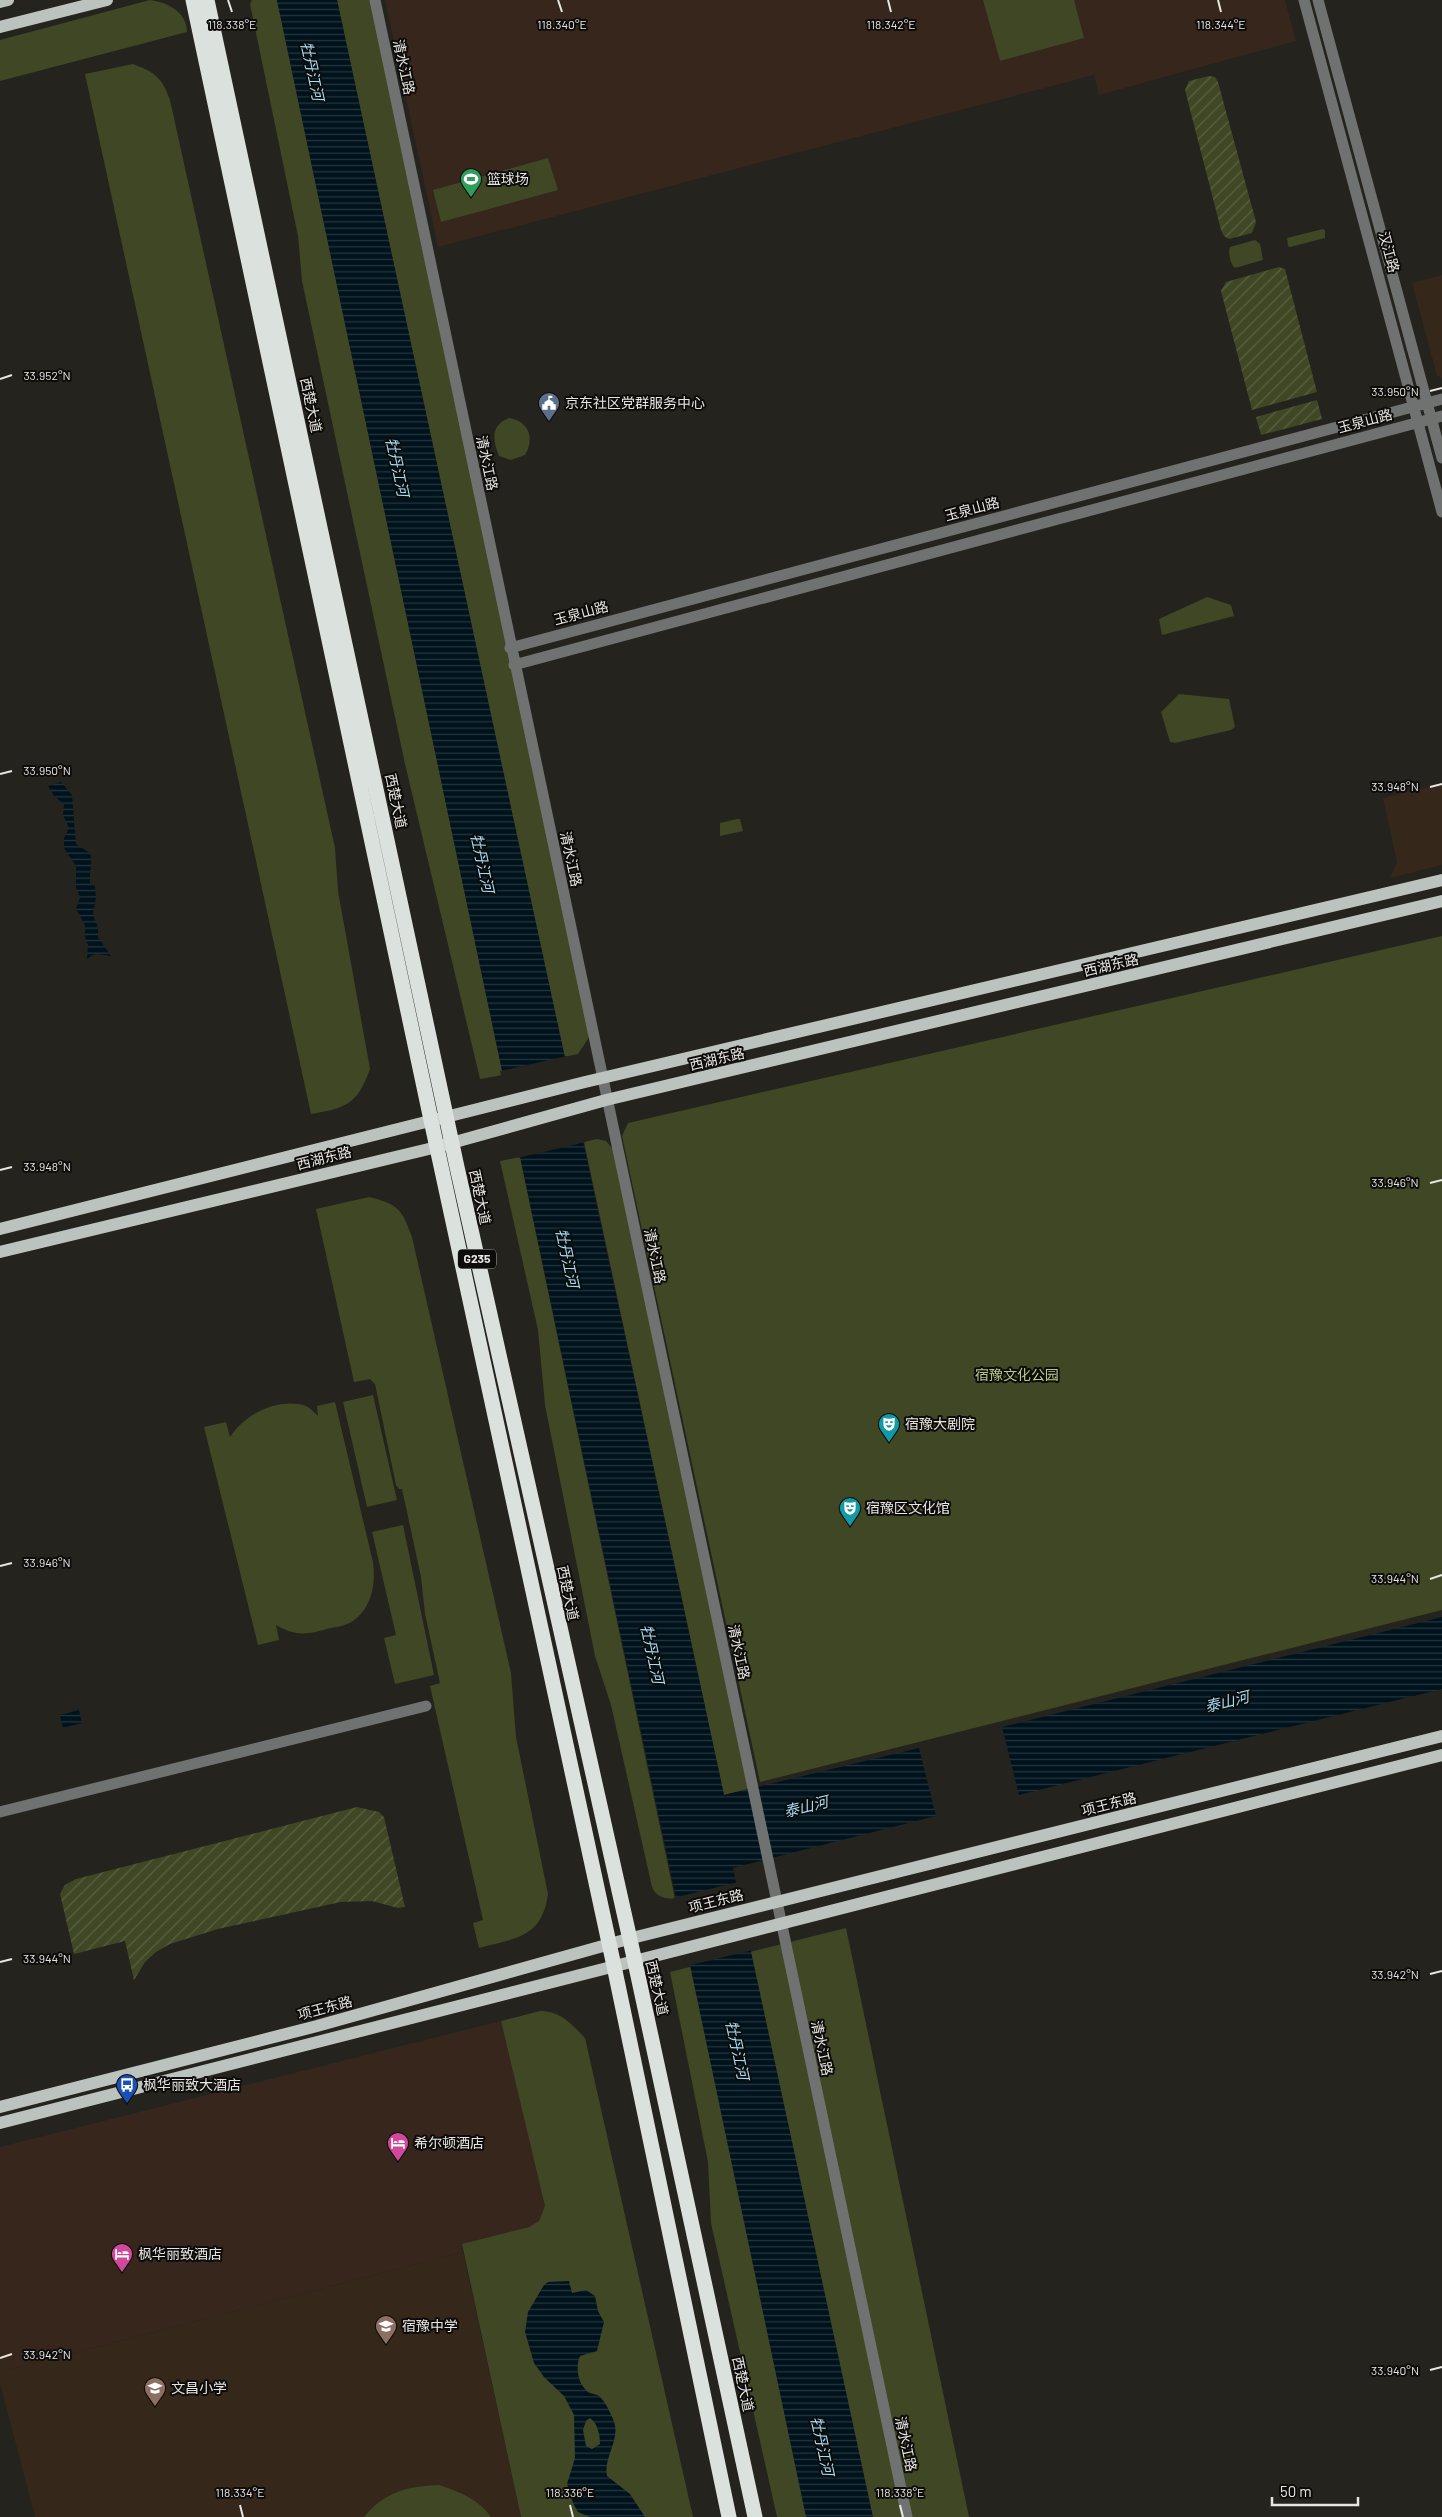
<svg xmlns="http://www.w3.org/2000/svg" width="1442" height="2517" font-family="Barlow,'Noto Sans SC',sans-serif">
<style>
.commercial{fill:#36261c}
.education{fill:#35271a}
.green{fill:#3f4724}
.garden{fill:url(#garden-furrows)}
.water{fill:url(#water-rules);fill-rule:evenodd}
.pier{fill:#25231e}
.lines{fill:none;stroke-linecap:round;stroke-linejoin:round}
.minor{stroke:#6f7270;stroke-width:11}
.major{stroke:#bcc2bd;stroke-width:12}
.highway{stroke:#dbe1dc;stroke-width:15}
.ticks{fill:none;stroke:#e6e5e1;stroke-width:2}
.labels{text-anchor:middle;stroke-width:4;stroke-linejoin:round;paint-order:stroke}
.shield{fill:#0d0c0a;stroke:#a5a4a0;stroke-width:1}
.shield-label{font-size:12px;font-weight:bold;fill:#e6e5e1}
.street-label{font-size:14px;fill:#e6e5e1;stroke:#0d0c0a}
.poi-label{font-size:14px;fill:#e6e5e1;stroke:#0d0c0a;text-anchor:start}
.park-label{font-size:14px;fill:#baca88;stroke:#0d0c0a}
.water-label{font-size:15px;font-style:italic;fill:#a1ddf7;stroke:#0d0c0a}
.ticks-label{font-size:12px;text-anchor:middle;fill:#e6e5e1;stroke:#0d0c0a;stroke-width:4;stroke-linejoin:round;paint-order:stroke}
</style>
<defs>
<pattern id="garden-furrows" width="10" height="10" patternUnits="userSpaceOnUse" patternTransform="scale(1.25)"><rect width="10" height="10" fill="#3f4724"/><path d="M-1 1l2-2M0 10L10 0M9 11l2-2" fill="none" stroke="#5b6144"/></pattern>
<pattern id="water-rules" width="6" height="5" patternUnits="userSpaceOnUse" patternTransform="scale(1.25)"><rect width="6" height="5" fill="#00131c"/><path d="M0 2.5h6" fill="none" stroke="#25353d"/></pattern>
</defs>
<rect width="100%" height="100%" fill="#25231e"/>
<!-- commercial -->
<path class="commercial" d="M 385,0 L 1285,0 L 1296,41 L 1099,95 L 1094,75 L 438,247 Z
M 501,2021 L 546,2206 L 539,2221 L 529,2227 L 462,2244 L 463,2252 L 0,2372 L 0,2147 Z"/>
<!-- education -->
<path class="education" d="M 1442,275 L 1442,378 L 1437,376 L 1412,283 Z
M 1442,784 L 1442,865 L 1390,878 L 1397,862 L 1383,798 Z
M 463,2252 L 521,2517 L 35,2517 L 0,2383 L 0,2372 Z"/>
<!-- green -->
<path class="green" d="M 150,0 C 167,2 187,12 187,32 L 0,81 L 0,40 Z
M 252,0 L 277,0 L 503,1075 L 480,1079 L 405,764 L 302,281 L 298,236 L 250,4 Z
M 337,0 L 371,0 L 589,1031 L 588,1039 L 578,1054 L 564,1057 Z
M 983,0 L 1074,0 L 1084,38 L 1000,61 Z
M 133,64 C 154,72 162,77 170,100 L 335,848 L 338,891 L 370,1069 C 357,1105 346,1108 311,1114 L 85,74 Z
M 548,158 L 558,190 L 441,222 L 433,190 Z
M 1323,229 L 1325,230 L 1325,238 L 1290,247 L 1288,246 L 1287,238 Z
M 1255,240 L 1260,244 L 1263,260 L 1235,268 C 1230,264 1228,252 1230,247 Z
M 509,418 C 529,421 535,438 525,455 L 511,460 L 499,456 C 492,439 491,425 509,418 Z
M 1207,597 L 1231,605 L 1234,616 L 1162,635 L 1159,619 Z
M 1179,694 L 1229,699 L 1235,727 L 1231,730 L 1175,743 L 1170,742 L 1161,712 Z
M 737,819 L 740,819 L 743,831 L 720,836 L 720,823 Z
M 1442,936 L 1442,1610 L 760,1782 L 622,1136 L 628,1123 Z
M 597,1139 L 606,1141 L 613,1149 L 748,1789 L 724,1795 L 584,1142 Z
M 520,1157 L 675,1899 C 664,1898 657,1898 652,1887 L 611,1705 L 595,1656 L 545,1405 L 538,1330 L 500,1161 Z
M 369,1197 C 398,1204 402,1209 412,1237 L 511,1673 L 516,1737 L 548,1894 C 542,1938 516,1938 479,1948 L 473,1923 L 483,1920 L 430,1686 L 440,1683 L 425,1614 L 421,1577 L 402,1489 L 399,1489 L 396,1485 L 375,1384 L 370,1379 L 354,1382 L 316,1209 Z
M 373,1395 L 397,1500 L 367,1507 L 343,1402 Z
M 335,1402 L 373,1562 C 376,1583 372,1608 353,1621 C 346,1626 335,1627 327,1629 C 307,1635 294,1636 276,1625 L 279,1640 L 258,1645 L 204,1427 L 226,1422 L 230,1437 C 245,1414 278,1397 306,1406 C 310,1408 314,1412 318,1416 L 317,1406 Z
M 403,1525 L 434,1675 L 395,1684 L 384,1638 L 396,1635 L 372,1532 Z
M 846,1928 L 969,2517 L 777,2517 L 711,2223 L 708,2162 L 670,1972 Z
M 540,2011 C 560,2011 572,2024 585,2038 L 693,2517 L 521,2517 L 462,2244 L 529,2227 L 539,2221 L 545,2206 L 501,2021 Z
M 439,2485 C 458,2491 480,2500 491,2517 L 364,2517 C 384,2492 408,2486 439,2485 Z"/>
<!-- garden -->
<path class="garden" d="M 1209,76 L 1215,77 L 1218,82 L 1256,222 L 1252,233 L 1229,239 L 1224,236 L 1221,230 L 1185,90 L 1189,81 Z
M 1279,267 L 1285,269 L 1317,392 L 1252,410 L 1221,291 L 1226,282 Z
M 1317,400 L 1322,419 L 1261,435 L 1256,417 Z
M 357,1807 L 379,1812 L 384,1817 L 405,1907 L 398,1908 L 372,1901 L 341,1902 L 218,1929 L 170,1944 L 156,1952 L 145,1962 L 134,1980 L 125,1941 L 74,1954 L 60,1894 L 65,1885 L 76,1879 Z"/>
<!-- water -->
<path class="water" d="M 277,0 L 337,0 L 724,1795 L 919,1748 L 936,1816 L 733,1868 L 873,2517 L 806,2517 Z
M 61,782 L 72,795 L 76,844 L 90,853 C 93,865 89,872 90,884 L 95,886 L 96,898 L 93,914 L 98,928 L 98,937 L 111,956 C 102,955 93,951 87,960 L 88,945 L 85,937 L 85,925 L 76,909 L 80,897 L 76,888 L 76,866 L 64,848 L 64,838 L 69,828 L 63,815 L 64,804 L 54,796 L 48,786 Z
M 1442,1617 L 1442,1689 L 1019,1795 L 1002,1727 Z
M 79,1710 L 82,1723 L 63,1728 L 60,1715 Z
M 569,2281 L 572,2293 L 586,2290 L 595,2296 L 598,2311 L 604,2322 L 597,2351 L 580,2356 C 575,2368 578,2384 588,2392 C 591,2394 596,2394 599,2396 C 605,2401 610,2412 613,2419 C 622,2439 603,2456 607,2476 L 630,2494 L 645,2517 L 590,2517 L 578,2512 L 573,2503 L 567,2484 L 575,2458 L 574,2415 L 564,2396 L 544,2377 L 534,2363 L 525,2332 L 528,2312 L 544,2285 L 548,2282 ZM 590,2418 C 598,2424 600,2435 600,2444 L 592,2449 L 586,2446 L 583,2430 L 586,2421 Z"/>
<!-- pier -->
<path class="pier" d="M 567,1056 L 586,1142 L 518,1158 L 500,1071 Z
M 738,1882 L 753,1950 L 687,1966 L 673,1898 Z"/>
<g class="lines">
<!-- minor -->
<path class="minor" d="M 375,0 L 907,2517
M 1304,0 L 1442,512
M 1318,0 L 1442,458
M 510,648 L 1442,399
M 514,665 L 1442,416
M 0,1812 L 426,1706"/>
<!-- major -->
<path class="major" d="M 0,2 L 8,0
M 0,27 L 107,0
M 0,1229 L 585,1082 L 1442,880
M 0,1252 L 437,1147 L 606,1100 L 1442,901
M 0,2107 L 317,2026 L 628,1939 L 1442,1736
M 0,2123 L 1442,1755"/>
<!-- highway -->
<path class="highway" d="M 193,0 L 431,1120 L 614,1966 L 729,2517
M 207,0 L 457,1167 L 635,1962 L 755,2517"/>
</g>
<!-- ticks -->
<path class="ticks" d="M 228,0 L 232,12M 558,0 L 562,12M 888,0 L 891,12M 1218,0 L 1221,12M 0,379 L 12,375M 1430,391 L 1442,388M 0,774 L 12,771M 1430,787 L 1442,784M 0,1170 L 12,1167M 1430,1183 L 1442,1180M 0,1566 L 12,1563M 1430,1579 L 1442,1575M 0,1962 L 12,1959M 1430,1974 L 1442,1971M 0,2358 L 12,2354M 1430,2370 L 1442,2367M 240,2505 L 243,2517M 570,2505 L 573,2517M 900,2505 L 903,2517"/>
<!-- icons -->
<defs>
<g id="stadium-pin" transform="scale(1.125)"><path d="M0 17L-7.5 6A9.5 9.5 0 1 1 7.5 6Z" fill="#2e9e5b" stroke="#0d0c0a"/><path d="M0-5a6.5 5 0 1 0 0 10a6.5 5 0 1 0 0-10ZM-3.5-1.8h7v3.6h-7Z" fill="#fff"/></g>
<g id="civic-pin" transform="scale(1.125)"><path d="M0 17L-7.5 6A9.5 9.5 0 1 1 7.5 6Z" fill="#5c6f8a" stroke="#0d0c0a"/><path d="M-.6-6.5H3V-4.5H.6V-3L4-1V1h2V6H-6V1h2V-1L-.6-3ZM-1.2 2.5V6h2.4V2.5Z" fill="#fff"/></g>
<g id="theatre-pin" transform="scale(1.125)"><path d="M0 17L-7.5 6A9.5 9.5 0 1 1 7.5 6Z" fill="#0f9aa8" stroke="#0d0c0a"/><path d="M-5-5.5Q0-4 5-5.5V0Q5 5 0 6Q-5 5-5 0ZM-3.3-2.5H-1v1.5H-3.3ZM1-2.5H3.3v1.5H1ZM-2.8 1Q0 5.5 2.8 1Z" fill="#fff"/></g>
<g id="bus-pin" transform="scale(1.125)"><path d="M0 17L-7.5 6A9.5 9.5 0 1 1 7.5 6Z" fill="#1a4fb4" stroke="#0d0c0a"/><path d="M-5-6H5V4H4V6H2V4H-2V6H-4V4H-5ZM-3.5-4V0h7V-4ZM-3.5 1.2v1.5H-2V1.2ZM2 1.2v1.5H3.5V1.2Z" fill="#fff"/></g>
<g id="hotel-pin" transform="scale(1.125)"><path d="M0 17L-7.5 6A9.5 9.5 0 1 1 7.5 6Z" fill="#d1479c" stroke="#0d0c0a"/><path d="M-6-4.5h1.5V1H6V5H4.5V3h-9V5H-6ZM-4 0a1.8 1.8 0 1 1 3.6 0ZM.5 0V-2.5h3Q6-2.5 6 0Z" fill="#fff"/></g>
<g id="school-pin" transform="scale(1.125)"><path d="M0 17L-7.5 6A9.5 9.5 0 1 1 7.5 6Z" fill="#8d6e63" stroke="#0d0c0a"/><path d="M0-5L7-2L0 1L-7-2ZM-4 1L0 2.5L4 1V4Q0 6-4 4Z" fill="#fff"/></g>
</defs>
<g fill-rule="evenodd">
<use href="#stadium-pin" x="471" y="179"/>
<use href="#civic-pin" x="549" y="403"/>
<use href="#theatre-pin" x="889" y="1424"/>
<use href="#theatre-pin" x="850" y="1508"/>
<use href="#bus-pin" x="127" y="2085"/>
<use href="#hotel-pin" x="398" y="2143"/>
<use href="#hotel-pin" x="122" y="2254"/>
<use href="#school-pin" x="386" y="2326"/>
<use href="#school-pin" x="155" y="2388"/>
</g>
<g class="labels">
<!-- shield labels -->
<rect class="shield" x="458" y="1249.5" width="38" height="19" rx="4"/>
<g class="shield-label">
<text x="477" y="1263">G235</text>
</g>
<!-- street labels -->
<g class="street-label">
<text transform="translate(404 67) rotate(78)" y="5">清水江路</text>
<text transform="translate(1389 252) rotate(75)" y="5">汉江路</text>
<text transform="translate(311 405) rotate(78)" y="5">西楚大道</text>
<text transform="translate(1365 421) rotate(-15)" y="5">玉泉山路</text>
<text transform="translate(487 463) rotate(78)" y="5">清水江路</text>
<text transform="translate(972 509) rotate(-15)" y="5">玉泉山路</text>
<text transform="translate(581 613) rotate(-15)" y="5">玉泉山路</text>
<text transform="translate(396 801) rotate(78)" y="5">西楚大道</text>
<text transform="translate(571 859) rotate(78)" y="5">清水江路</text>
<text transform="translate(1111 965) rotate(-13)" y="5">西湖东路</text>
<text transform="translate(717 1059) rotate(-13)" y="5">西湖东路</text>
<text transform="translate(324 1158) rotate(-14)" y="5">西湖东路</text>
<text transform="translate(480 1197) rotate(78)" y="5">西楚大道</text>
<text transform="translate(655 1256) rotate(78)" y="5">清水江路</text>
<text transform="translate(568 1593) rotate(78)" y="5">西楚大道</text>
<text transform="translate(739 1652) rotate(78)" y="5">清水江路</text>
<text transform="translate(1109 1804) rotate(-14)" y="5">项王东路</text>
<text transform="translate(716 1901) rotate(-14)" y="5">项王东路</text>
<text transform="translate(657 1988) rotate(77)" y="5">西楚大道</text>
<text transform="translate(325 2008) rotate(-15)" y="5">项王东路</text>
<text transform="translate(822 2048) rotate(78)" y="5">清水江路</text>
<text transform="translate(743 2384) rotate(78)" y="5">西楚大道</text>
<text transform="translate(906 2444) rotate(78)" y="5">清水江路</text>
</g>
<!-- poi labels -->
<g class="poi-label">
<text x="487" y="184">篮球场</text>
<text x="565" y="408">京东社区党群服务中心</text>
<text x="905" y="1429">宿豫大剧院</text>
<text x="866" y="1513">宿豫区文化馆</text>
<text x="143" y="2090">枫华丽致大酒店</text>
<text x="414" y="2148">希尔顿酒店</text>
<text x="138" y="2259">枫华丽致酒店</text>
<text x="402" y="2331">宿豫中学</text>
<text x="171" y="2393">文昌小学</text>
</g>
<!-- park labels -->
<g class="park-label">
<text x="1017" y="1380">宿豫文化公园</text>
</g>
<!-- water labels -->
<g class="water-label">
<text transform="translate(312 71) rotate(78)" y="5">牡丹江河</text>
<text transform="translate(397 467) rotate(78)" y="5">牡丹江河</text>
<text transform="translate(482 863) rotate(78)" y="5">牡丹江河</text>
<text transform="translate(567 1258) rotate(78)" y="5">牡丹江河</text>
<text transform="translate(652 1654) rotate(78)" y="5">牡丹江河</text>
<text transform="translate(1227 1702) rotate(-14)" y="5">泰山河</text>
<text transform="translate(806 1807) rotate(-14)" y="5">泰山河</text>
<text transform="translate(737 2050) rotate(78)" y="5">牡丹江河</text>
<text transform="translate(822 2446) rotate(78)" y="5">牡丹江河</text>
</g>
</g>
<g class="ticks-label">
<text x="232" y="29">118.338°E</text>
<text x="562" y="29">118.340°E</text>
<text x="891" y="29">118.342°E</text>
<text x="1221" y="29">118.344°E</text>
<text x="47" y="380">33.952°N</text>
<text x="1395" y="396">33.950°N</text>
<text x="47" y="775">33.950°N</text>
<text x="1395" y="791">33.948°N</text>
<text x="47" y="1171">33.948°N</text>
<text x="1395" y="1187">33.946°N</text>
<text x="47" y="1567">33.946°N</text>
<text x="1395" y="1583">33.944°N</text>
<text x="47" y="1963">33.944°N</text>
<text x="1395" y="1979">33.942°N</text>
<text x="47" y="2359">33.942°N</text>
<text x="1395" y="2375">33.940°N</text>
<text x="240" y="2497">118.334°E</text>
<text x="570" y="2497">118.336°E</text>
<text x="900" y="2497">118.338°E</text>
</g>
<!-- scale -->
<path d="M1272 2497v8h86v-8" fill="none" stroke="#e6e5e1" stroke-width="2.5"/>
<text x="1280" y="2497" font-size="15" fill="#e6e5e1" stroke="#0d0c0a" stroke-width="4" paint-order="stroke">50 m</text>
</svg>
